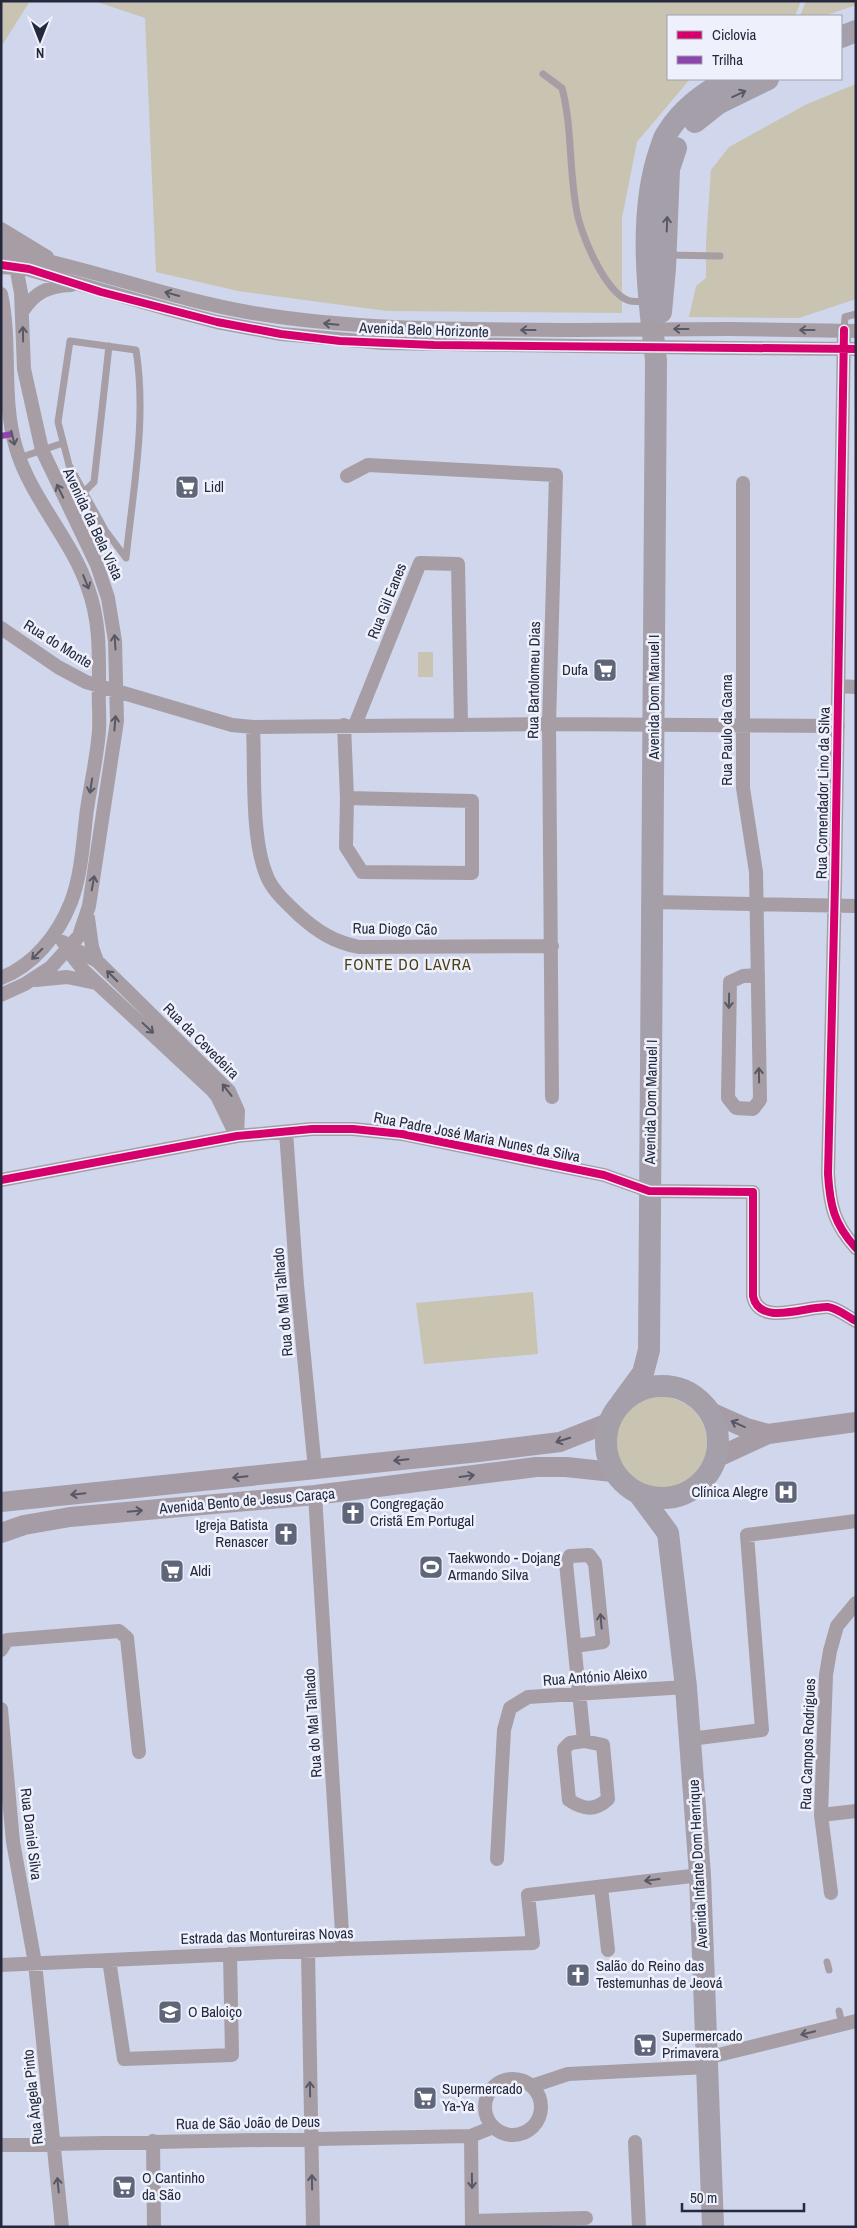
<svg xmlns="http://www.w3.org/2000/svg" width="857" height="2228" font-family="'Archivo Narrow',sans-serif">
<style>
.green{fill:#c9c3b2}
.lines{fill:none;stroke-linecap:round;stroke-linejoin:round}
.service{stroke:#a69ea4;stroke-width:7}
.minor{stroke:#a69ea4;stroke-width:14}
.tertiary{stroke:#a69ea4;stroke-width:18}
.secondary{stroke:#a59ca5;stroke-width:20}
.primary{stroke:#a59fa9;stroke-width:22}
.minor-bridge{stroke:#a69ea4;stroke-width:14}
.quiet{stroke:#8e44ad;stroke-width:6;stroke-dasharray:12 6;stroke-linecap:butt}
.cycleway-casing{stroke:#eef1fc;stroke-width:11}
.cycleway{stroke:#d6006c;stroke-width:8}
.oneway{stroke:#585868}
.oneway2{stroke:#585866}
.oneway3{stroke:#585767}
.labels{text-anchor:middle;stroke-width:5;stroke-linejoin:round;paint-order:stroke}
.street-label{font-size:15px;fill:#24293d;stroke:#eef1fc}
.poi-label{font-size:15px;fill:#24293d;stroke:#eef1fc;text-anchor:start}
.neighbourhood-label{font-size:16px;letter-spacing:1px;fill:#493d14;stroke:#eef1fc}
</style>
<rect width="100%" height="100%" fill="#d0d6ec"/>
<!-- green -->
<path class="green" d="M 1,1 L 30,1 L 1,47 Z
M 94,1 L 801,1 L 795,16 L 668,16 L 668,79 L 690,79 L 637,142 L 622,218 L 622,313 L 387,311 L 238,291 L 156,272 L 145,18 Z
M 806,1 L 856,1 L 856,5 L 824,16 L 800,16 Z
M 856,84 L 856,299 L 799,318 L 689,317 L 696,286 L 706,278 L 706,242 L 711,170 L 729,147 L 807,104 Z
M 418,652 L 433,652 L 433,677 L 418,677 Z
M 533,1292 L 538,1354 L 424,1364 L 416,1303 Z
M615 1443a46 46 0 1 1 92 0a46 46 0 1 1-92 0Z"/>
<g class="lines">
<!-- service -->
<path class="service" d="M 543,74 L 562,88 C 572,126 569,167 576,207 C 579,231 605,294 630,301 C 635,302 641,301 645,301
M 669,255 L 720,256
M 844,330 L 845,317 L 856,314
M 70,341 L 136,350 C 147,418 133,490 126,558 L 105,530 L 69,465 L 58,422 Z
M 19,458 L 63,443
M 84,492 L 94,482 L 109,346
M 827,1962 L 829,1970
M 839,2011 L 842,2024"/>
<!-- minor -->
<path class="minor" d="M 1,229 L 47,257
M 12,253 C 93,269 171,299 253,313 C 361,331 469,329 577,330
M 1,294 C 12,344 1,397 16,448 C 31,499 71,538 88,588 C 100,621 99,652 99,685 C 98,700 100,716 99,731 C 97,757 91,783 87,809 C 83,840 82,873 71,902 C 58,935 34,965 1,978
M 22,312 C 35,292 48,286 71,285
M 730,329 L 856,331
M 844,330 L 835,884 L 828,1174 C 830,1206 834,1224 856,1248
M 729,348 L 856,349
M 347,476 L 368,465 L 556,475 L 549,724 L 552,1097
M 743,483 L 743,788 L 756,872 L 760,1100 L 753,1109 L 736,1108 L 728,1098 L 730,982 L 743,976 L 758,975
M 1,628 L 58,667 L 86,682 L 232,725 L 253,727 L 549,724 L 838,726
M 839,686 L 856,687
M 344,725 L 347,798 L 346,847 L 362,872 L 472,873 L 472,801 L 347,798
M 355,725 L 420,563 L 458,564 L 461,725
M 253,727 C 255,769 251,837 266,874 C 272,891 287,903 299,915 C 318,932 334,942 359,947 L 552,946
M 653,902 L 856,906
M 88,918 L 92,947 L 97,961
M 63,942 C 73,950 86,954 97,961 L 229,1091 L 238,1111 L 237,1136
M 70,948 L 73,957 L 84,971 L 211,1089 L 217,1096 L 236,1135
M 36,980 L 67,977 L 96,983
M 1,995 L 25,984 L 51,967 L 79,936 L 89,906 L 117,721 L 115,641 L 108,598 L 97,565 L 42,450 L 24,369 L 21,293 L 16,266 L 171,310 L 217,322 L 281,334 L 383,343 L 577,346
M 286,1132 L 297,1285 L 315,1469
M 1,1180 L 237,1136 L 312,1129 L 353,1129 L 402,1134 L 604,1175 L 649,1191 L 753,1192 L 753,1296 C 759,1327 806,1306 828,1307 C 837,1308 848,1317 856,1321
M 315,1495 L 343,1949
M 575,1646 L 603,1642 L 595,1563 L 589,1555 L 570,1556 L 566,1563 L 584,1741
M 1,1650 L 7,1640 L 119,1631 L 127,1638 L 139,1752
M 1,1709 L 13,1842 L 35,1963 L 62,2227
M 690,1739 L 762,1730 L 747,1535 L 856,1521
M 584,1741 L 603,1745 L 608,1799 C 595,1811 584,1810 569,1800 L 564,1749 L 570,1743 Z
M 821,1815 L 856,1811
M 497,1859 L 504,1730 L 510,1708 L 528,1697 L 686,1687
M 601,1887 L 608,1950
M 831,1893 L 821,1815 L 826,1675 L 830,1651 L 837,1626 L 856,1603
M 308,1951 L 313,2227
M 109,1960 L 124,2059 L 232,2055 L 230,1954
M 1,1965 L 345,1949 L 533,1943 L 528,1895 L 700,1875
M 706,2058 L 856,2021
M485 2107a28 28 0 1 1 56 0a28 28 0 1 1-56 0Z
M 532,2086 L 568,2074 L 707,2067
M 471,2136 L 472,2227
M 153,2141 L 154,2227
M 635,2142 L 639,2227
M 1,2145 L 471,2136 L 493,2127
M 472,2221 L 586,2218"/>
<!-- tertiary -->
<path class="tertiary" d="M 1,233 L 16,266 L 1,265"/>
<!-- secondary -->
<path class="secondary" d="M 710,1412 L 746,1428 L 768,1434
M 716,1458 L 768,1434 L 856,1422
M 1,1502 L 479,1452 L 560,1442 L 608,1423
M 1,1533 L 24,1525 L 70,1517 L 315,1495 L 536,1467 L 566,1467 L 613,1472"/>
<!-- primary -->
<path class="primary" d="M 841,37 L 856,31
M 695,122 L 719,103 L 768,79
M 661,312 L 665,268 L 669,169 L 676,148
M606 1442a56 56 0 1 1 112 0a56 56 0 1 1-112 0Z
M 621,1403 L 643,1373 L 649,1350 L 656,360 C 648,296 638,212 660,150 C 662,145 663,138 667,133 C 682,109 706,91 731,79
M 639,1494 L 668,1533 L 686,1687 L 700,1875 L 713,2227"/>
<!-- minor-bridge -->
<path class="minor-bridge" d="M 577,330 L 730,329
M 577,346 L 729,348"/>
<!-- quiet -->
<path class="quiet" d="M 1,436 L 12,434"/>
<!-- cycleway casing -->
<g class="cycleway-casing">
<path id="cycleway" d="M 1,265 L 29,269 L 101,292 L 217,322 L 281,334 L 340,341 L 434,345 L 856,349
M 844,330 L 835,884 L 828,1174 C 830,1206 834,1224 856,1248
M 1,1180 L 237,1136 L 312,1129 L 353,1129 L 402,1134 L 604,1175 L 649,1191 L 753,1192 L 753,1296 C 759,1327 806,1306 828,1307 C 837,1308 848,1317 856,1321"/>
</g>
<!-- cycleway -->
<use href="#cycleway" class="cycleway"/>
</g>
<!-- one-way arrows -->
<defs><path id="oneway-shaft" d="M-6 0H5M1.5-3L5.5 0L1.5 3" fill="none" stroke-width="1.6" stroke-linecap="round" stroke-linejoin="round" transform="scale(1.25)"/></defs>
<g class="oneway">
<use href="#oneway-shaft" transform="translate(739 94) rotate(-25)"/>
<use href="#oneway-shaft" transform="translate(667 224) rotate(-88)"/>
</g>
<g class="oneway2">
<use href="#oneway-shaft" transform="translate(172 294) rotate(-165)"/>
<use href="#oneway-shaft" transform="translate(331 324) rotate(-175)"/>
<use href="#oneway-shaft" transform="translate(681 329) rotate(180)"/>
<use href="#oneway-shaft" transform="translate(528 330) rotate(-180)"/>
<use href="#oneway-shaft" transform="translate(807 330) rotate(-180)"/>
<use href="#oneway-shaft" transform="translate(23 334) rotate(-91)"/>
<use href="#oneway-shaft" transform="translate(13 438) rotate(77)"/>
<use href="#oneway-shaft" transform="translate(60 491) rotate(-116)"/>
<use href="#oneway-shaft" transform="translate(86 582) rotate(68)"/>
<use href="#oneway-shaft" transform="translate(115 642) rotate(-94)"/>
<use href="#oneway-shaft" transform="translate(115 723) rotate(-85)"/>
<use href="#oneway-shaft" transform="translate(91 786) rotate(99)"/>
<use href="#oneway-shaft" transform="translate(93 883) rotate(-80)"/>
<use href="#oneway-shaft" transform="translate(37 954) rotate(135)"/>
<use href="#oneway-shaft" transform="translate(112 976) rotate(-135)"/>
<use href="#oneway-shaft" transform="translate(729 1001) rotate(91)"/>
<use href="#oneway-shaft" transform="translate(148 1028) rotate(43)"/>
<use href="#oneway-shaft" transform="translate(759 1075) rotate(-91)"/>
<use href="#oneway-shaft" transform="translate(227 1090) rotate(-128)"/>
<use href="#oneway-shaft" transform="translate(601 1621) rotate(-95)"/>
<use href="#oneway-shaft" transform="translate(652 1880) rotate(173)"/>
<use href="#oneway-shaft" transform="translate(808 2033) rotate(166)"/>
<use href="#oneway-shaft" transform="translate(310 2089) rotate(-91)"/>
<use href="#oneway-shaft" transform="translate(472 2181) rotate(89)"/>
<use href="#oneway-shaft" transform="translate(312 2182) rotate(-91)"/>
<use href="#oneway-shaft" transform="translate(58 2185) rotate(-96)"/>
</g>
<g class="oneway3">
<use href="#oneway-shaft" transform="translate(738 1424) rotate(-156)"/>
<use href="#oneway-shaft" transform="translate(563 1440) rotate(163)"/>
<use href="#oneway-shaft" transform="translate(401 1460) rotate(174)"/>
<use href="#oneway-shaft" transform="translate(467 1476) rotate(-8)"/>
<use href="#oneway-shaft" transform="translate(240 1477) rotate(174)"/>
<use href="#oneway-shaft" transform="translate(78 1494) rotate(174)"/>
<use href="#oneway-shaft" transform="translate(135 1511) rotate(-5)"/>
</g>
<!-- icons -->
<defs>
<g id="supermarket-square" transform="scale(1.25)"><rect x="-9" y="-9" width="18" height="18" rx="4" fill="#60667a" stroke="#eef1fc"/><path d="M-6-5.5h2.5l.6 2H6L4.5 2H-2.5L-4.4-4H-6ZM-1.5 3.2a1.3 1.3 0 1 0 .1 0ZM3 3.2a1.3 1.3 0 1 0 .1 0Z" fill="#fff"/></g>
<g id="hospital-square" transform="scale(1.25)"><rect x="-9" y="-9" width="18" height="18" rx="4" fill="#60667a" stroke="#eef1fc"/><path d="M-5-5h3v3.5h4V-5h3V5h-3V1.5h-4V5h-3Z" fill="#fff"/></g>
<g id="church-square" transform="scale(1.25)"><rect x="-9" y="-9" width="18" height="18" rx="4" fill="#60667a" stroke="#eef1fc"/><path d="M-1.2-6h2.4v3.5h3.3v2.4h-3.3V6h-2.4V-.1h-3.3v-2.4h3.3Z" fill="#fff"/></g>
<g id="stadium-square" transform="scale(1.25)"><rect x="-9" y="-9" width="18" height="18" rx="4" fill="#60667a" stroke="#eef1fc"/><path d="M0-5a6.5 5 0 1 0 0 10a6.5 5 0 1 0 0-10ZM-3.5-1.8h7v3.6h-7Z" fill="#fff"/></g>
<g id="school-square" transform="scale(1.25)"><rect x="-9" y="-9" width="18" height="18" rx="4" fill="#60667a" stroke="#eef1fc"/><path d="M0-5L7-2L0 1L-7-2ZM-4 1L0 2.5L4 1V4Q0 6-4 4Z" fill="#fff"/></g>
</defs>
<g fill-rule="evenodd">
<use href="#supermarket-square" x="187" y="487"/>
<use href="#supermarket-square" x="605" y="670"/>
<use href="#hospital-square" x="786" y="1492"/>
<use href="#church-square" x="353" y="1513"/>
<use href="#church-square" x="286" y="1534"/>
<use href="#stadium-square" x="431" y="1567"/>
<use href="#supermarket-square" x="172" y="1571"/>
<use href="#church-square" x="578" y="1975"/>
<use href="#school-square" x="170" y="2012"/>
<use href="#supermarket-square" x="645" y="2045"/>
<use href="#supermarket-square" x="425" y="2098"/>
<use href="#supermarket-square" x="124" y="2187"/>
</g>
<g class="labels">
<!-- street labels -->
<g class="street-label">
<text transform="translate(424 330) rotate(2)" y="5">Avenida Belo Horizonte</text>
<text transform="translate(93 524) rotate(65)" y="5">Avenida da Bela Vista</text>
<text transform="translate(387 601) rotate(-68)" y="5">Rua Gil Eanes</text>
<text transform="translate(58 644) rotate(32)" y="5">Rua do Monte</text>
<text transform="translate(534 680) rotate(-89)" y="5">Rua Bartolomeu Dias</text>
<text transform="translate(654 697) rotate(-90)" y="5">Avenida Dom Manuel I</text>
<text transform="translate(727 730) rotate(-90)" y="5">Rua Paulo da Gama</text>
<text transform="translate(823 793) rotate(-89)" y="5">Rua Comendador Lino da Silva</text>
<text transform="translate(395 929) rotate(1)" y="5">Rua Diogo Cão</text>
<text transform="translate(201 1041) rotate(45)" y="5">Rua da Cevedeira</text>
<text transform="translate(651 1102) rotate(-89)" y="5">Avenida Dom Manuel I</text>
<text transform="translate(477 1137) rotate(11)" y="5">Rua Padre José Maria Nunes da Silva</text>
<text transform="translate(283 1302) rotate(-95)" y="5">Rua do Mal Talhado</text>
<text transform="translate(247 1501) rotate(-5)" y="5">Avenida Bento de Jesus Caraça</text>
<text transform="translate(595 1677) rotate(-4)" y="5">Rua António Aleixo</text>
<text transform="translate(313 1723) rotate(-94)" y="5">Rua do Mal Talhado</text>
<text transform="translate(808 1744) rotate(-88)" y="5">Rua Campos Rodrigues</text>
<text transform="translate(31 1834) rotate(83)" y="5">Rua Daniel Silva</text>
<text transform="translate(698 1864) rotate(-93)" y="5">Avenida Infante Dom Henrique</text>
<text transform="translate(267 1936) rotate(-2)" y="5">Estrada das Montureiras Novas</text>
<text transform="translate(33 2097) rotate(-96)" y="5">Rua Ângela Pinto</text>
<text transform="translate(248 2123) rotate(-1)" y="5">Rua de São João de Deus</text>
</g>
<!-- poi labels -->
<g class="poi-label">
<text x="204" y="492">Lidl</text>
<text x="588" y="675" text-anchor="end">Dufa</text>
<text x="768" y="1497" text-anchor="end">Clínica Alegre</text>
<text x="370" y="1509">Congregação<tspan x="370" dy="17">Cristã Em Portugal</tspan></text>
<text x="268" y="1530" text-anchor="end">Igreja Batista<tspan x="268" dy="17">Renascer</tspan></text>
<text x="448" y="1563">Taekwondo - Dojang<tspan x="448" dy="17">Armando Silva</tspan></text>
<text x="190" y="1576">Aldi</text>
<text x="596" y="1971">Salão do Reino das<tspan x="596" dy="17">Testemunhas de Jeová</tspan></text>
<text x="188" y="2017">O Baloiço</text>
<text x="662" y="2041">Supermercado<tspan x="662" dy="17">Primavera</tspan></text>
<text x="442" y="2094">Supermercado<tspan x="442" dy="17">Ya-Ya</tspan></text>
<text x="142" y="2183">O Cantinho<tspan x="142" dy="17">da São</tspan></text>
</g>
<!-- neighbourhood labels -->
<g class="neighbourhood-label">
<text x="408" y="970">FONTE DO LAVRA</text>
</g>
</g>
<!-- border -->
<rect width="857" height="2228" fill="none" stroke="#24293d" stroke-width="5"/>
<!-- legend -->
<rect x="667" y="15" width="175" height="65" fill="#eef1fc" stroke="#9da1b0"/>
<rect x="677" y="31" width="25" height="8" fill="#d6006c" stroke="#9da1b0"/>
<text x="712" y="40" font-size="15" fill="#24293d">Ciclovia</text>
<rect x="677" y="56" width="25" height="8" fill="#8e44ad" stroke="#9da1b0"/>
<text x="712" y="65" font-size="15" fill="#24293d">Trilha</text>
<!-- north arrow -->
<g transform="translate(40 40) rotate(180)" stroke="#eef1fc" stroke-width="4" paint-order="stroke">
<path d="M0-4L9 19L0 12L-9 19Z" fill="#24293d"/>
<text y="-8" font-size="14" font-weight="bold" text-anchor="middle" fill="#24293d">N</text>
</g>
<!-- scale -->
<path d="M682 2203v8h122v-8" fill="none" stroke="#24293d" stroke-width="2.5"/>
<text x="690" y="2203" font-size="15" fill="#24293d" stroke="#eef1fc" stroke-width="4" paint-order="stroke">50 m</text>
</svg>
